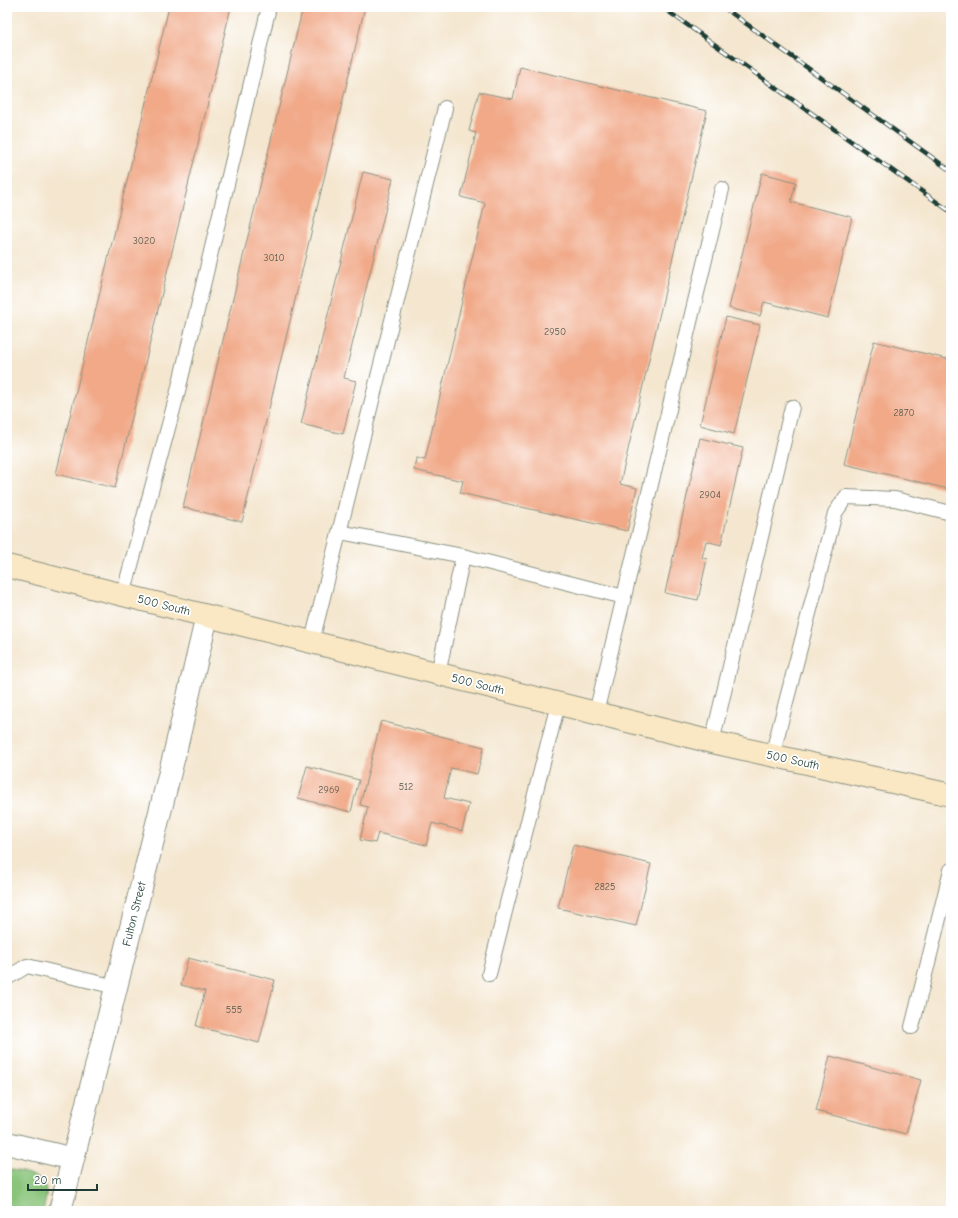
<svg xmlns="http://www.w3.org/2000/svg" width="958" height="1218" font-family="'Comic Neue',sans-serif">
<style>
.green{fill:#89c47a;stroke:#548057}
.building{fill:#f1a988}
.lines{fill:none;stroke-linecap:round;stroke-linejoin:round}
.lane-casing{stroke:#8a9282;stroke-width:16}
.street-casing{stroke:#8a9282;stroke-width:24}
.secondary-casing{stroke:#8a9282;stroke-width:24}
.lane{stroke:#fff;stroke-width:14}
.street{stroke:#fff;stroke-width:22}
.secondary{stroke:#fae7c3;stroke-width:22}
.rail-casing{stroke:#1f3d34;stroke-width:4.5}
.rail{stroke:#fff;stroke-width:3;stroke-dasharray:9;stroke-linecap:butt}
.labels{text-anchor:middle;stroke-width:3.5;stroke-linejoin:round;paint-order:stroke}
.number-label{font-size:10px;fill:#545849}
.street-label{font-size:12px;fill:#1f3d34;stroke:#fff}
</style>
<rect width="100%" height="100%" fill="#fff"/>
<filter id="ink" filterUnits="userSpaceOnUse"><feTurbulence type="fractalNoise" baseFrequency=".025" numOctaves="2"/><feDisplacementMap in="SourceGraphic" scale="8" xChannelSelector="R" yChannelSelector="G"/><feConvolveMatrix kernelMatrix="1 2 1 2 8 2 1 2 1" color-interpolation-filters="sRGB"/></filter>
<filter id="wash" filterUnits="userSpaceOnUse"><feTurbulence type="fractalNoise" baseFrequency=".012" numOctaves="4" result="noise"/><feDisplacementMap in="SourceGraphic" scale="16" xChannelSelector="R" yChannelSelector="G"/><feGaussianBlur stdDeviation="0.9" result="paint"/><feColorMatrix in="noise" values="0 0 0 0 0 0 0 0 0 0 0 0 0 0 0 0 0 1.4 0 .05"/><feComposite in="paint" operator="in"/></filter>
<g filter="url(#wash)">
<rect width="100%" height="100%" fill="#f4e6cf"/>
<!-- green -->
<path class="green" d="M 7,1169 C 21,1172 44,1174 46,1192 C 47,1197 44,1205 43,1211 L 7,1211 Z"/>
<g id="blocks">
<!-- building -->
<path class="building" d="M 169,7 L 231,7 L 115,488 L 56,474 Z
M 303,7 L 365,7 L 242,522 L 183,507 Z
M 520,67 L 707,111 L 620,484 L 637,488 L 627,531 L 460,493 L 463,481 L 414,470 L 416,458 L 425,460 L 485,203 L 461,197 L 476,133 L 469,131 L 479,92 L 513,99 Z
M 363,172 L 393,179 L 344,378 L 356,381 L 343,434 L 301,424 Z
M 762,173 L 796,182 L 791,202 L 852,217 L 828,318 L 764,302 L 760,316 L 729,308 Z
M 726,317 L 760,325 L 734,434 L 700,425 Z
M 874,341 L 951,360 L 951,477 L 948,489 L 844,464 Z
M 700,438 L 743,448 L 721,545 L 706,541 L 702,558 L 707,559 L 698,600 L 665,593 Z
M 381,721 L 484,747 L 477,774 L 451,768 L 444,798 L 469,804 L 462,831 L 432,823 L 426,845 L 378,833 L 375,843 L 360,840 L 368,807 L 360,805 Z
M 307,766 L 359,780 L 351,812 L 298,798 Z
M 573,845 L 651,864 L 636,926 L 558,908 Z
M 188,958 L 275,980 L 259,1043 L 196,1026 L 205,991 L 181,985 Z
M 830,1056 L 921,1080 L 906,1134 L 816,1111 Z"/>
</g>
</g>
<g filter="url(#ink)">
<use href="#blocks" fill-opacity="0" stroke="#8a9282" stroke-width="1"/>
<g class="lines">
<!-- lane casing -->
<g class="lane-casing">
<path id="lane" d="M 340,532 L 463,556 L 438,674
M 463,556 L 624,597
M 123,595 L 178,391 L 269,7
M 312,641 L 445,108
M 596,713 L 722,189
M 712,742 L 792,407
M 772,756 L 835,513 L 846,497 L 895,499 L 951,513
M 489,974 L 558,704
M 7,978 L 27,966 L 116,987
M 912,1027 L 951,870"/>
</g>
<!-- street casing -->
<g class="street-casing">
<path id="street" d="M 7,1143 L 73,1159
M 60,1211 L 175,752 L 207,616"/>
</g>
<!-- secondary casing -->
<g class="secondary-casing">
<path id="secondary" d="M 7,566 L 712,742 L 951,795"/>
</g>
<!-- lane -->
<use href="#lane" class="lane"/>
<!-- street -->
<use href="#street" class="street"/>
<!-- secondary -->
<use href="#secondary" class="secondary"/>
<!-- rail casing -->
<g class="rail-casing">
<path id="rail" d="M 662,7 L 951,212
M 723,7 L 951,171"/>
</g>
<!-- rail -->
<use href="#rail" class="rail"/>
</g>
</g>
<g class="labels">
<!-- number labels -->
<g class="number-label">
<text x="144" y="244">3020</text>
<text x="274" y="261">3010</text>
<text x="555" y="335">2950</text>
<text x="904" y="416">2870</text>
<text x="710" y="498">2904</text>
<text x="406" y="790">512</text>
<text x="329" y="793">2969</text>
<text x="605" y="890">2825</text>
<text x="234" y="1013">555</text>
</g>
<!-- street labels -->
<g class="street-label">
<text transform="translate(164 605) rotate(14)" y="4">500 South</text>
<text transform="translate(478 684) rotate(14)" y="4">500 South</text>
<text transform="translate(793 760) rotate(12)" y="4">500 South</text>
<text transform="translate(134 914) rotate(-76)" y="4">Fulton Street</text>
</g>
</g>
<!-- margin -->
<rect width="958" height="1218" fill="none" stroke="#fff" stroke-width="24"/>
<!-- scale -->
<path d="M28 1184v6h69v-6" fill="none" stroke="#1f3d34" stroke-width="2"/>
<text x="34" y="1184" font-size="12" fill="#1f3d34" stroke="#ffffff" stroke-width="3" paint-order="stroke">20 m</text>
</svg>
